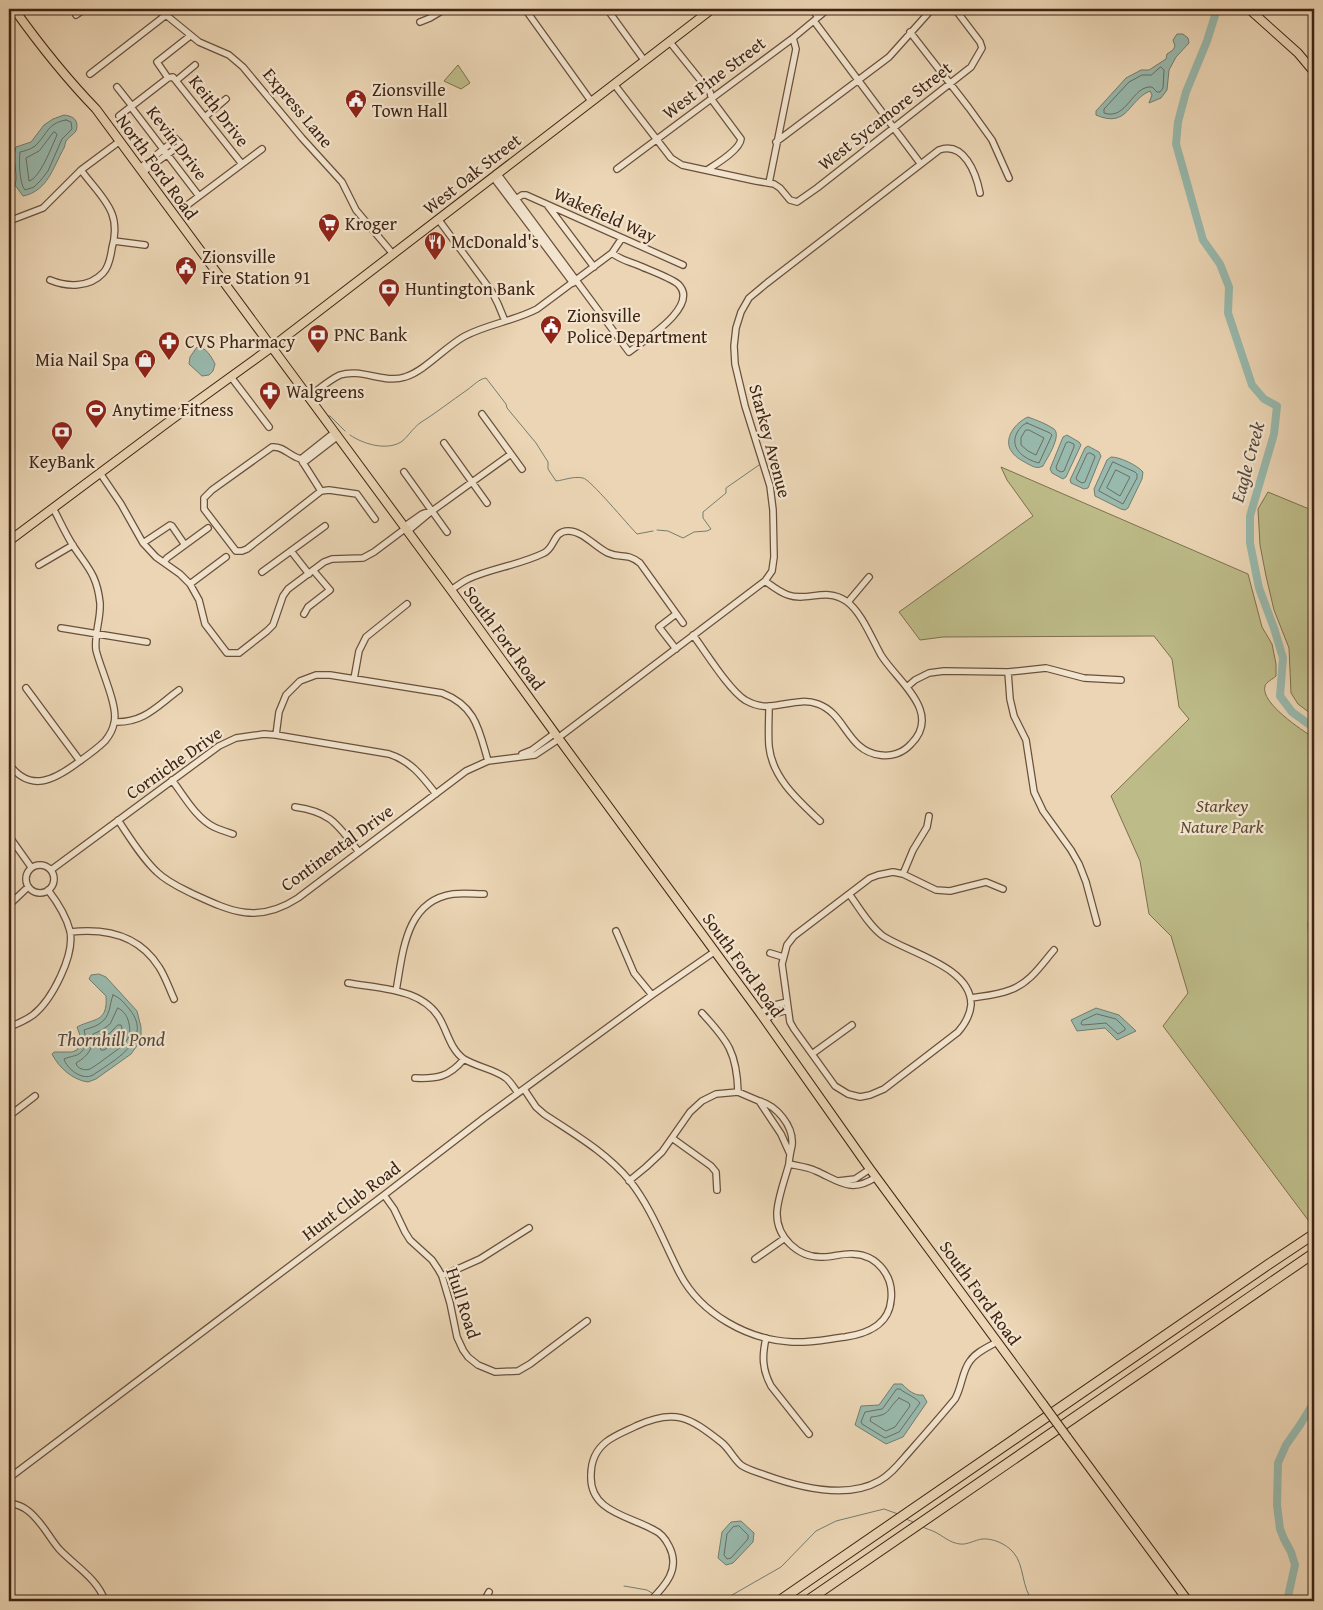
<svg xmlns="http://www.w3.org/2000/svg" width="1323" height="1610" font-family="'Gentium Book Plus',serif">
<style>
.green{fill:#bdbc89;stroke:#7e704e}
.water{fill:#98b9ad;stroke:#747d6f}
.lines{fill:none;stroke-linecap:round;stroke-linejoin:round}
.shore{stroke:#6c6e60;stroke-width:1}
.stream{stroke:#747d6f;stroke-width:1}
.river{stroke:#98b9ad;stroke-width:8}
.minor-casing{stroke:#6a503b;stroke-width:8}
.major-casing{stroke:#3f2313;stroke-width:10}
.highway-casing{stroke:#3f2313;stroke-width:11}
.minor{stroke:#f2e4ce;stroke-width:5.5}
.major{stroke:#ebd5b4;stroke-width:8}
.highway{stroke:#ebd5b4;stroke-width:9}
.major-bridge-casing{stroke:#3f2313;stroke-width:10;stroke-linecap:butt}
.major-bridge{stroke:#ebd5b4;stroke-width:8}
.labels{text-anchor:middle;stroke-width:4.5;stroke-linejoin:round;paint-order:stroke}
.street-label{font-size:18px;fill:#3f2313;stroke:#f2e4ce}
.poi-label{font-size:18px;fill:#3f2313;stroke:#f2e4ce;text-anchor:start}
.park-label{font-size:18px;font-style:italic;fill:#5e4930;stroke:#f2e4ce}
.water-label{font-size:19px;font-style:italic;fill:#55483a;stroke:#f2e4ce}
</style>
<rect width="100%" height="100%" fill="#ebd5b4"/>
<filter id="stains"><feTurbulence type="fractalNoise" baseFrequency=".004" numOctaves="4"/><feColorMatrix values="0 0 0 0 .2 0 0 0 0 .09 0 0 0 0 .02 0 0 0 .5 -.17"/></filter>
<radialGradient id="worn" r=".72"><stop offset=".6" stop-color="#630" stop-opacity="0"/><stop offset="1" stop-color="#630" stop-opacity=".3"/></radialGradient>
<!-- green -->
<path class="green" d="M 458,65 L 470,83 L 461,89 L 444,81 Z
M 1001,467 L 1248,574 L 1262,627 L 1272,644 L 1276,664 L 1276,676 C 1273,679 1266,682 1265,686 C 1260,703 1302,730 1314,738 L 1314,893 L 1308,923 L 1310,962 L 1314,973 L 1314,1215 L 1308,1220 L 1163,1026 L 1188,993 L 1171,936 L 1149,914 L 1140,861 L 1111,796 L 1189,719 L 1179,707 L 1172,659 L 1154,636 L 943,637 L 920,640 L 899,612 L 1033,516 L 1007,480 Z
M 1268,492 L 1314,511 L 1314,716 L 1298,704 L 1291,693 L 1289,648 L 1274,610 L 1266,576 L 1260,545 L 1258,509 Z"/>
<!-- water -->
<path class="water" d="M 1177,34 L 1183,34 L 1188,38 L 1189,43 L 1176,57 L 1169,70 L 1167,90 L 1161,98 L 1149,103 L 1152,95 L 1150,91 C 1128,100 1128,129 1096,115 L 1096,111 L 1126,78 L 1141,70 L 1149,70 L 1166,59 L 1167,54 L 1173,50 L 1175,46 L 1173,40 Z
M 64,115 C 71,116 77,118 77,126 C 77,134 70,135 66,141 C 65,143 65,146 64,148 C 53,167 48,191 23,196 L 15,185 C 19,173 11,160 16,147 L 31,142 L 44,125 L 53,119 Z
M 197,347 C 206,347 211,356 215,364 L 213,371 L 209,375 L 202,376 L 189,364 L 190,357 Z
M 1028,417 C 1036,420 1047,424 1054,429 C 1062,436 1047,458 1043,466 C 1037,469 1034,467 1028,464 C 1023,461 1016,458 1012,452 C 1002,439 1016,422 1028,417 Z
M 1067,435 L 1079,442 L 1081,445 L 1066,477 L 1063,479 L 1052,473 L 1050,469 L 1063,437 Z
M 1088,446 L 1099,452 L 1101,456 L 1088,488 L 1084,489 L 1071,483 L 1070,480 L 1085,448 Z
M 1111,457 C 1120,457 1137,465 1143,472 L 1142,479 L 1128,508 L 1125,510 L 1121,509 L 1095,496 L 1094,489 L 1107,460 Z
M 99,974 L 106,977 L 137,1011 L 141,1027 L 141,1037 L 139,1043 L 131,1054 L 96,1079 L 88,1082 C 73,1080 59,1068 52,1054 L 54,1052 L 72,1052 L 77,1050 L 82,1041 L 77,1027 C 94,1018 108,1023 106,996 L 89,979 L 91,975 Z
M 1096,1008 L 1119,1015 L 1136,1031 L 1117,1040 L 1105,1028 L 1077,1031 L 1071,1020 Z
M 894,1384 L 902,1384 C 908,1390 914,1396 923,1395 L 927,1402 L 903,1437 L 886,1444 L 855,1425 L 861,1406 L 879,1405 Z
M 741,1521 L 754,1533 L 753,1542 L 733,1563 L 726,1565 L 718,1558 L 722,1532 L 731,1522 Z"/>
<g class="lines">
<!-- shore -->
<path class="shore" d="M 1161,67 L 1164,70 L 1163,88 L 1160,92 L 1157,92 L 1152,87 C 1132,85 1127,121 1104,113 L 1104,109 L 1129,82 L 1142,75 L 1151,75 Z
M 66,120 L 71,122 L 72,129 L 62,139 L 48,171 L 41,180 L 34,187 L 25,190 C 19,183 19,161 20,152 C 25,151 31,149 35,146 C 47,135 47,123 66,120 Z
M 54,132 L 56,133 L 57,135 C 52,146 40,178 29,181 L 26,158 L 39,151 Z
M 1027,423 L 1050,433 L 1052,435 L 1039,463 C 1023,459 1008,447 1018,431 C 1021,427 1022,425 1027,423 Z
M 1026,430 L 1029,430 L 1044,438 L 1036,455 L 1028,451 L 1021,445 L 1021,438 Z
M 1069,442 L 1074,444 L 1074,447 L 1064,471 L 1061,472 L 1057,470 L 1056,467 L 1066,443 Z
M 1090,453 L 1094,455 L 1095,457 L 1085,482 L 1082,483 L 1077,480 L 1076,478 L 1087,454 Z
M 1113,462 L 1135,472 L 1137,474 L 1137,478 L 1123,504 L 1099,491 Z
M 1116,470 L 1130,477 L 1120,496 L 1107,488 Z
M 113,995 C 120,997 125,1004 130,1010 C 154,1040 113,1061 93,1075 C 82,1081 67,1069 64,1059 C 76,1054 80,1058 87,1043 L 84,1030 C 89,1028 95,1027 99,1024 C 111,1017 109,1005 113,995 Z
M 118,1008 C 124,1011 128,1017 129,1024 C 133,1040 121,1047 110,1055 C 103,1060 97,1065 90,1069 C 85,1071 77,1069 76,1063 C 88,1056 94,1048 93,1034 L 102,1030 L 110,1024 Z
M 1097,1014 L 1116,1019 L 1125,1028 L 1125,1030 L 1118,1034 L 1106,1023 L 1083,1025 L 1081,1024 L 1082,1021 Z
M 118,1025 L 121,1025 L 122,1028 L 120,1039 L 104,1050 L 101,1050 L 100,1048 L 101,1039 L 110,1033 Z
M 897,1389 L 900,1389 C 906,1394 917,1398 920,1403 L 899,1432 L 885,1438 L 862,1424 L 861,1422 L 865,1412 L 882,1409 Z
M 899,1398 L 909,1403 L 910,1406 L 895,1427 L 886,1431 L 870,1421 L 871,1417 C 891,1415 886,1410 899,1398 Z
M 739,1526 L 748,1535 L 748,1539 L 731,1558 L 727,1559 L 724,1555 L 727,1534 L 733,1527 Z"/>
<!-- stream -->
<path class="stream" d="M 328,416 L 330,416 L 345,431
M 350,435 C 363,444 386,451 401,442 C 406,439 413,428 420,423 C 436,413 451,401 467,390 C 474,385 479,379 486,378 L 506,404 L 507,408 L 536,443 L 548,462 L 548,469 L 556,481 C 565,480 573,476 583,478 C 590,479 628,525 637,534 L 653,531
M 657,530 L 668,531 L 683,538 L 694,532 L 707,531 L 711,529 L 703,518 L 703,512 L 726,493 L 726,488 L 759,465
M 906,1519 L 913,1522
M 921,1526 C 926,1529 931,1530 935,1532 C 943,1536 950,1543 960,1544 C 967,1545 975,1540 982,1539 C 993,1538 1006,1544 1013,1552 C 1025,1565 1021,1588 1033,1601
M 624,1586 L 647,1590 L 652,1593
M 658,1598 L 666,1601
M 690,1601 L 693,1601
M 712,1601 L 725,1599 L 781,1567 L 816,1531 L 836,1521 L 884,1509 L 898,1514"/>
<!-- river -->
<path class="river" d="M 1217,9 L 1207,41 L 1186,92 L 1178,122 L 1176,144 L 1203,240 L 1220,264 L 1229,287 L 1228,313 L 1252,385 L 1264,399 L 1277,406 L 1274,434 L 1250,516 L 1250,543 L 1259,588 L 1274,628 L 1283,658 L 1280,696 L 1292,712 L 1314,728
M 1314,922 L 1314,948
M 1287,1601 L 1295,1565 L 1291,1552 L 1284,1539 L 1280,1529 L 1277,1505 L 1278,1463 L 1286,1445 L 1300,1425 L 1314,1402"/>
<!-- minor casing -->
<g class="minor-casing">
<path id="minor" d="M 154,9 L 166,15 L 199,42 L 229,55 L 243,67 L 302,138 L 342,182 L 356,210 L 393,254
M 525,9 L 591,101
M 607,9 L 644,60
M 812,9 L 818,17
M 76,15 L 85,9
M 814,21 L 920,163
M 420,22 L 430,18 L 445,9
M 910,32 L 969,108 L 992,140 L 1009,178
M 669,41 L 710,92 L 712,100 L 741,139 C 740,150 716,164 707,170
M 90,74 L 166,15
M 168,78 L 157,62 L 190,36
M 177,80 L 195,65
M 614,84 L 671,158 L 682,165 L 756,181 L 774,184 L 780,188 L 790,200 L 797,202 L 817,188 L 971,67 L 982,48 L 980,42 L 955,9
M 117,87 L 132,106
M 131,107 L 199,196
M 119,116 L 168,78 L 173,77 L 242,164
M 205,117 L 226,99
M 776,142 L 889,57 L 932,9
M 140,168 L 176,139 L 180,143 L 179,146 L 143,172
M 617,169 L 793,38 L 828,9
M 497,173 L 629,352 C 643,341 701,306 678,284 C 671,278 649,270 640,266 C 629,261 622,261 612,253
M 493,177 L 573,283
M 769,183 L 796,49 L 793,38
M 516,199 L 522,195 L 526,195 L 683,265
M 186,206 L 262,149
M 548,206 L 594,267
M 438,219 L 492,292 L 498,304 L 505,321
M 9,221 L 43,208 L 81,170 L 120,141
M 114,241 L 145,245
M 50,280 C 67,287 89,288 103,273 C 108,268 111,255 112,248 C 115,238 116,224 112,214 C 107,199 90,183 81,170
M 231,377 L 269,427
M 308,397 C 318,390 329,380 340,375 C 361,368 384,384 405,377 C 425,371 446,346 465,336 C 488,324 514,321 537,309 L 612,253 L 622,238
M 482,414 L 522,469
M 444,443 L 487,503
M 301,459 C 289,456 284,446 272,447 L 212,490 L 204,498 L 204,509 L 236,551 L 242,551 L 247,549 L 321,491
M 301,459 L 335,432
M 302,461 L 321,491
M 303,463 L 338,436
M 404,472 L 447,532
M 100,473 L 121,504 L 143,543 L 156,557 L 180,574 L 190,584 L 199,600 L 205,624 L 227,653 L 239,653 L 267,631 L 273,625 L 283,596 L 288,589 L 324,562 L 332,559 L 363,558 L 374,552 L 406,528
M 321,491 L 329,490 L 357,494 L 375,519
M 405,526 L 422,514 L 430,511
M 408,531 L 432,511 L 511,454
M 143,543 L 170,525 L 172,526 L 185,545
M 291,551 L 309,574
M 164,562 L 167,558 L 208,528
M 39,565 L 73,545
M 262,572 L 325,526
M 190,584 L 226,557
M 451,590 C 457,586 462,582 468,579 C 492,568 520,565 544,553 C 555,548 553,531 568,531 C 583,531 595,547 608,553 C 621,559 626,552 640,563 L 683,623
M 848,602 L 869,577
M 304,614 L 308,607 L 330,590 L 313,570
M 61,628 L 147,642
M 693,635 C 705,651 729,690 745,700 C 752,704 762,707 770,706 C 787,705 802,698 818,704 C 846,714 847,751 880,755 C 891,757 903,753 911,744 C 943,712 897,681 881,655 C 872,639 861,611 846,601 C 826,587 807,602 788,595 C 779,592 772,586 765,581
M 676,649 L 659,627 L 676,614
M 1008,672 L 1010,699 L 1014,716 L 1026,740 L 1034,792 L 1043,811 L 1071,850 L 1079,864 L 1086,882 L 1097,923
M 354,679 L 359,651 L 366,637 L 407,604
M 907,687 L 915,680 L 929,673 L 944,671 L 1008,672 L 1046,668 L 1084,678 L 1121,680
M 26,688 L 80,761
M 769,706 C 769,719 768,733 769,746 C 772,778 799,801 820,821
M 115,722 C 144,723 157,706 179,690
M 276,735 L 279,712 L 286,695 L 300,681 L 316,675 L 330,675 L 442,693 C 476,706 479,730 488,761
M 558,738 L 765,581 L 772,571 L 774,557 L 773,510 L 770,486 L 745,406 L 735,364 L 734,346 L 736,328 L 741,312 L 749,298 L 767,283 L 939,150 C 964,141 976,173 980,193
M 522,754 L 532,750 L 555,733
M 9,764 C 30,793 54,780 77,763 C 87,756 97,749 105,741 C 109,736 113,730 114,723 C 119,707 100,668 96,650 C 94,634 101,619 100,603 C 97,575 88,568 74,547 C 66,535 60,521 53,508
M 172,780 C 184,796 196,818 214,827 C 220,830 227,832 233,834
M 295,807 C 331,812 337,824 359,852
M 118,820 C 130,838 142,858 157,872 C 167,882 181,888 193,894 C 232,912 258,924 298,898 L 466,771 L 488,761 L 535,755 L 559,739
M 9,836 L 31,867
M26 879a14 14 0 1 1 28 0a14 14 0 1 1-28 0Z
M 51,870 L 219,746 L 236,738 L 264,734 L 276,735 L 389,754 C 411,761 422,776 436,794
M 903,874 L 913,850 L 927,827 L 929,816
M 849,894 C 859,907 869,926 883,936 C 909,953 972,967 971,1005 C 970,1015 965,1024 958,1032 L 884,1089 L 870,1095 L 860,1097 L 848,1094 L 835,1086 L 794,1029 L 790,1022 L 782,964 L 787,945 L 794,936 L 870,878 L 878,875 L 893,872 L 903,874 L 936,890 L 950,891 L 986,882 L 1003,889
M 9,905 L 28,887
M 616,931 L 634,973 L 652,995
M 70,932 C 105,928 139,935 159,967 C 165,976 169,988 174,999
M 770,953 L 783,957
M 348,983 C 381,989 426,988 442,1023 C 448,1035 452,1051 464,1059 C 477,1067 494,1069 506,1078 C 511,1082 514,1088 518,1093
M 396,991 C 403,953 405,901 453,894 C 463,893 474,894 484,894
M 971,998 C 984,996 998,995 1010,990 C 1030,983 1041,965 1054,950
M 702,1013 C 728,1041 737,1053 738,1092
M 760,1013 L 775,1005 L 787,1002
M 765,1020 L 774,1014 L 788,1010
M 9,1027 C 17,1024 26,1020 33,1015 C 52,1000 75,955 70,931 C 66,915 58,903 48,890
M 812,1054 L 852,1025
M 415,1078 C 437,1079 449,1077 464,1059
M 524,1089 L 536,1107 L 544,1114 C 574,1134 606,1152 630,1181 C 652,1209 664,1243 680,1274 C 701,1314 748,1340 792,1342 C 810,1343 828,1339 845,1337 C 866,1334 889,1325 891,1300 C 894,1277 878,1255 853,1254 C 843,1253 833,1257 823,1257 C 798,1258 776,1237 777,1212 C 778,1197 785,1179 789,1164
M 9,1116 L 35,1096
M 672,1138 L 711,1166 L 716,1172 L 717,1190
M 790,1154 L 781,1134 L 759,1101 C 776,1105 794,1126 792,1145 C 791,1151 789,1158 789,1164 C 798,1166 808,1167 816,1171 C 839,1181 851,1194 876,1177
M 629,1181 L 646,1167 L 662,1152 L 690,1112 L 702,1101 L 716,1094 L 738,1092 L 759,1101
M 838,1181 L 855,1179 L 870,1169
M 384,1195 L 394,1209 L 405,1232 L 410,1240 L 432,1260 L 438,1269 L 442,1276 L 450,1303 L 457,1337 L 463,1350 L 468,1357 L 478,1365 L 495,1372 L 518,1371 L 530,1364 L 587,1321
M 755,1259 L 785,1238
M 442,1276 L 480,1259 L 529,1228
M 766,1338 C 762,1356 762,1369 771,1386 L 809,1434
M 9,1478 L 384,1195 L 484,1118 L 652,995 L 714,952
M 9,1503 C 15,1504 22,1506 27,1510 C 41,1520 48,1536 59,1549 C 75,1566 97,1578 105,1601
M 484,1601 L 489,1592
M 650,1601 C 665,1586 681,1569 669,1546 C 666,1540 661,1533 654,1530 C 630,1516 589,1512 591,1475 C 591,1462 596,1450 606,1442 C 615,1435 626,1431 636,1426 C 675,1408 689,1417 721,1442 C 729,1448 733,1458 741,1465 C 748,1470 757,1472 765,1475 C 798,1487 846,1500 879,1481 C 892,1474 901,1461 911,1450 C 926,1433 941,1416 955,1399 C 962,1387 962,1371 970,1361 C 976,1352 988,1347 997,1342"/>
</g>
<!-- major casing -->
<g class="major-casing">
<path id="major" d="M 14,9 C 39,44 66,78 96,109 L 451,590 L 559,739 L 760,1013 L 870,1169 L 1043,1404
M 1249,9 L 1298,53 L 1314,72
M 9,541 L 171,420 L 272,347 L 712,9
M 1067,1437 L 1188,1601"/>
</g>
<!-- highway casing -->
<g class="highway-casing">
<path id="highway" d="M 779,1601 L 1269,1264 L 1314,1234
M 807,1601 L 1314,1253"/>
</g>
<!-- minor -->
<use href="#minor" class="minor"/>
<!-- major -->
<use href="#major" class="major"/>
<!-- highway -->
<use href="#highway" class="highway"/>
<!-- major-bridge casing -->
<g class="major-bridge-casing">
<path id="major-bridge" d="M 1043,1404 L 1067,1437"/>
</g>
<!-- major-bridge -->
<use href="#major-bridge" class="major-bridge"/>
</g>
<!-- icons -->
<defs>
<g id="civic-pin" transform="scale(1.125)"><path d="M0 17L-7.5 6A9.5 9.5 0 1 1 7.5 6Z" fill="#8f2418" stroke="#f2e4ce"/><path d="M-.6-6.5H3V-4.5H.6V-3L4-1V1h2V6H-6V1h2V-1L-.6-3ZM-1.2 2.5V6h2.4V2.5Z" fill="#fff"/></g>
<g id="supermarket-pin" transform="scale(1.125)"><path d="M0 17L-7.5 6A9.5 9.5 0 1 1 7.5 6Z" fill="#8f2418" stroke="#f2e4ce"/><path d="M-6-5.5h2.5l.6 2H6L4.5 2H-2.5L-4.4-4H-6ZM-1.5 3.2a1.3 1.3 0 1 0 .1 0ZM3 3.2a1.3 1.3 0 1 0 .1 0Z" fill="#fff"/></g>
<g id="restaurant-pin" transform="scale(1.125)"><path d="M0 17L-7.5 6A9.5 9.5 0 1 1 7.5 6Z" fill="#8f2418" stroke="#f2e4ce"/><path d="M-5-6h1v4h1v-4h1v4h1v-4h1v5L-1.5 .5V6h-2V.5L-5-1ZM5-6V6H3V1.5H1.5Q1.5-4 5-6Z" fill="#fff"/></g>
<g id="bank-pin" transform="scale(1.125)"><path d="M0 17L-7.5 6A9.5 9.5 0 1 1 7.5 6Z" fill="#8f2418" stroke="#f2e4ce"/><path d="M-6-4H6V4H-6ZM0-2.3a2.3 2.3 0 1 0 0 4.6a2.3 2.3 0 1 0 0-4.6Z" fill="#fff"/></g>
<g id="pharmacy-pin" transform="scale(1.125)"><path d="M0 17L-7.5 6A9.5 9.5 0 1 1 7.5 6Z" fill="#8f2418" stroke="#f2e4ce"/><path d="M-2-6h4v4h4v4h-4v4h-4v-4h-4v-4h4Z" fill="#fff"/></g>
<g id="shop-pin" transform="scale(1.125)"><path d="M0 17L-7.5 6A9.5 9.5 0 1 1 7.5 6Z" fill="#8f2418" stroke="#f2e4ce"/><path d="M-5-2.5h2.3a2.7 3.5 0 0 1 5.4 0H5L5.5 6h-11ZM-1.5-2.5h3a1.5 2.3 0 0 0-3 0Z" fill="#fff"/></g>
<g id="stadium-pin" transform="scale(1.125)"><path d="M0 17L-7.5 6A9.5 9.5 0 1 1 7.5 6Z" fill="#8f2418" stroke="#f2e4ce"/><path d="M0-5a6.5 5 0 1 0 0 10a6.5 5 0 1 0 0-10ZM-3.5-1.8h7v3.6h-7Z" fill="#fff"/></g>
</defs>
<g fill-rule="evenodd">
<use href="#civic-pin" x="356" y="100"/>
<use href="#supermarket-pin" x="329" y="224"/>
<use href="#restaurant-pin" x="435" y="242"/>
<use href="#civic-pin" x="186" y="267"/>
<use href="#bank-pin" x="389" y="289"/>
<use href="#civic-pin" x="551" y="326"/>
<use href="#bank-pin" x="318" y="335"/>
<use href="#pharmacy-pin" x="169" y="342"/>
<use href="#shop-pin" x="145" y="360"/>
<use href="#pharmacy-pin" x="270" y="392"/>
<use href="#stadium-pin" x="96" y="410"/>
<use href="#bank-pin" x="62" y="432"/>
</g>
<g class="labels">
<!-- street labels -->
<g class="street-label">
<text transform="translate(714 78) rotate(-37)" y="6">West Pine Street</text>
<text transform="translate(298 108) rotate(50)" y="6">Express Lane</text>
<text transform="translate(219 111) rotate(52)" y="6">Keith Drive</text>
<text transform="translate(885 116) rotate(-38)" y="6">West Sycamore Street</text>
<text transform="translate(177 143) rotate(53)" y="6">Kevin Drive</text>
<text transform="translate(157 167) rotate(54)" y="6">North Ford Road</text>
<text transform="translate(472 174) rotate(-38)" y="6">West Oak Street</text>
<text transform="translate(605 215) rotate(24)" y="6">Wakefield Way</text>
<text transform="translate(770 441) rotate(75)" y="6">Starkey Avenue</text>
<text transform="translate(504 638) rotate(54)" y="6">South Ford Road</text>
<text transform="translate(174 763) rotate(-35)" y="6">Corniche Drive</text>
<text transform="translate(337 848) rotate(-36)" y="6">Continental Drive</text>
<text transform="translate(743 965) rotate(54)" y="6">South Ford Road</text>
<text transform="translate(351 1201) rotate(-37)" y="6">Hunt Club Road</text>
<text transform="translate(980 1293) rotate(54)" y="6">South Ford Road</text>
<text transform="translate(463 1303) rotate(72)" y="6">Hull Road</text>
</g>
<!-- poi labels -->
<g class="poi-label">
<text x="372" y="96">Zionsville<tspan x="372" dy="21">Town Hall</tspan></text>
<text x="345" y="230">Kroger</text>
<text x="451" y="248">McDonald's</text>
<text x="202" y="263">Zionsville<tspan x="202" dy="21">Fire Station 91</tspan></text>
<text x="405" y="295">Huntington Bank</text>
<text x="567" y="322">Zionsville<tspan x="567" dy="21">Police Department</tspan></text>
<text x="334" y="341">PNC Bank</text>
<text x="185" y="348">CVS Pharmacy</text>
<text x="129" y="366" text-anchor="end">Mia Nail Spa</text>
<text x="286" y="398">Walgreens</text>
<text x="112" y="416">Anytime Fitness</text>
<text x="62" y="468" text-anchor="middle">KeyBank</text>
</g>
<!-- park labels -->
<g class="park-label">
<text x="1222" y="812">Starkey<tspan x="1222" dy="21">Nature Park</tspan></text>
</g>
<!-- water labels -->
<g class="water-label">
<text transform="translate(1247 462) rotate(-75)" y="7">Eagle Creek</text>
<text x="111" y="1046">Thornhill Pond</text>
</g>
</g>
<!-- margin -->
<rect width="1323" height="1610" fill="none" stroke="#ebd5b4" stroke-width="30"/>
<rect x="10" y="10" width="1303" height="1590" fill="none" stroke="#3f2313" stroke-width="2.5"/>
<rect x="15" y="15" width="1293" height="1580" fill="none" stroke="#3f2313"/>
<rect width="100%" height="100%" filter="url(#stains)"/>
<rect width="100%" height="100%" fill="url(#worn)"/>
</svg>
